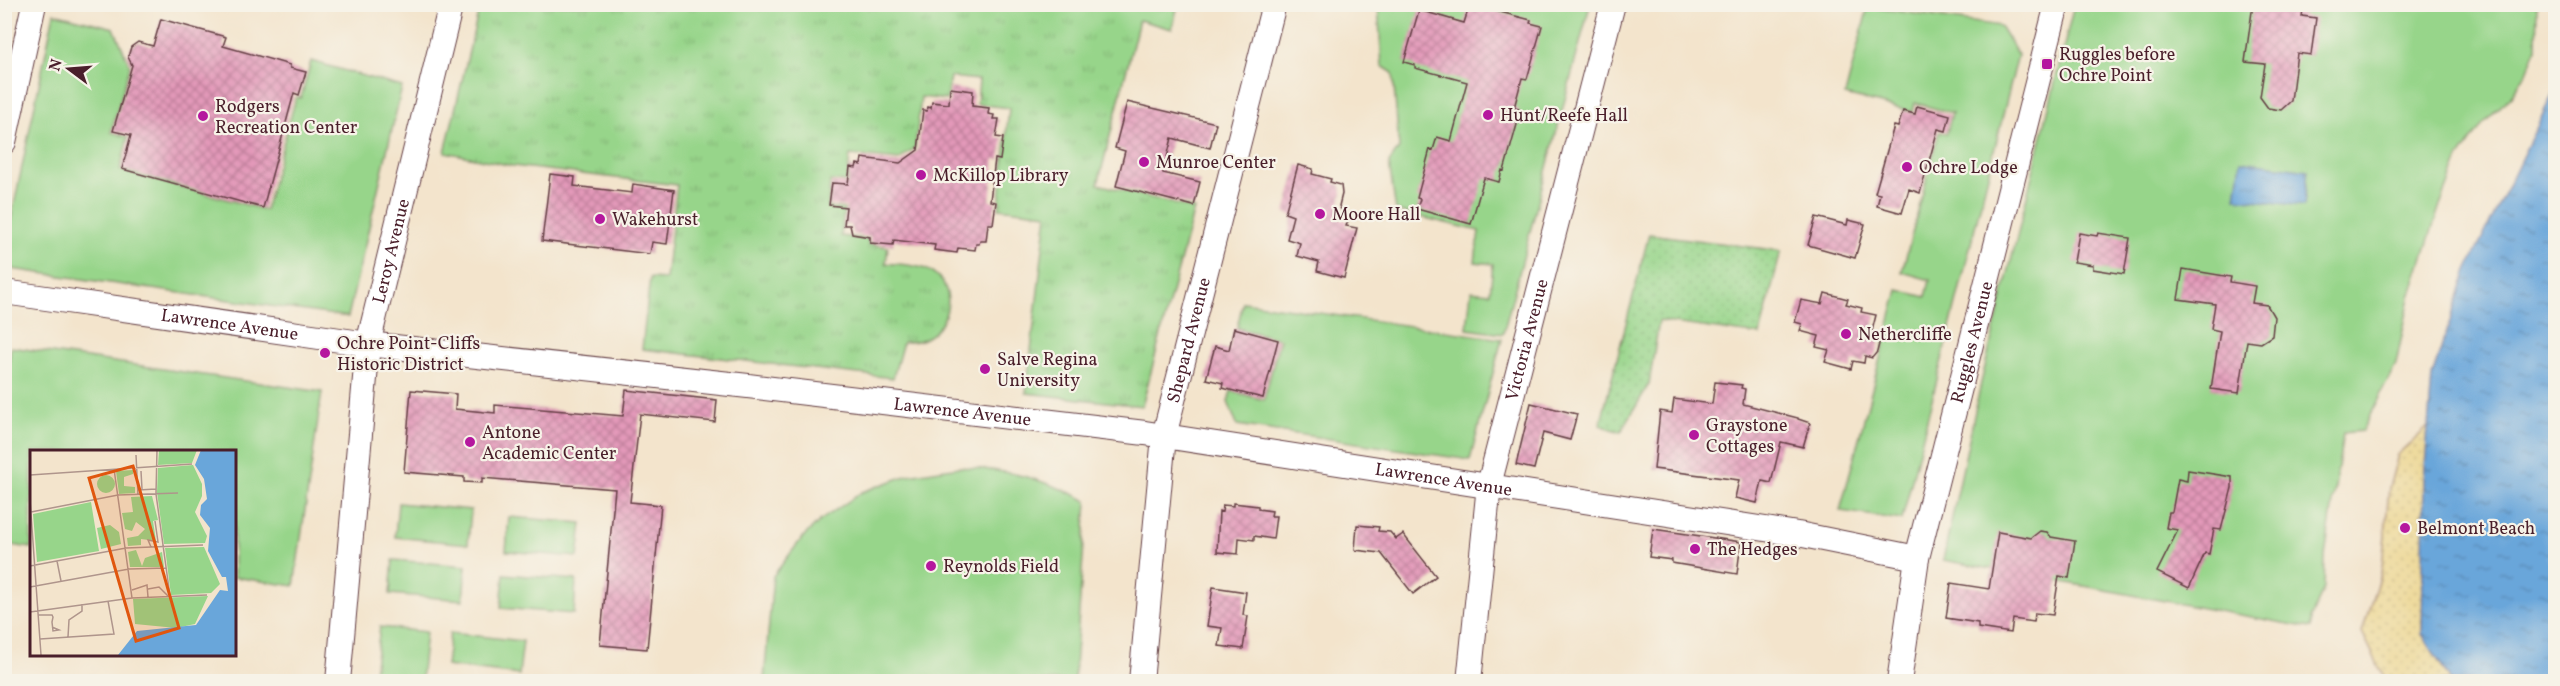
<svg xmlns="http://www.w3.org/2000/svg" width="2560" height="686" font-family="Vollkorn,serif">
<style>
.grass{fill:url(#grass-dots);stroke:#707a5a;stroke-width:1.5}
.sand{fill:url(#sand-dots);stroke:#9c7c64;stroke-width:1.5}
.park{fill:url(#park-tufts);stroke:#707a5a;stroke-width:1.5}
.garden{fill:#97d58a;stroke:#707a5a;stroke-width:1.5}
.water{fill:url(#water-ripples);stroke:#5a6282;stroke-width:1.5}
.building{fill:url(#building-cross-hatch)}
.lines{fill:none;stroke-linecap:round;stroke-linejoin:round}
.minor-casing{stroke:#633d43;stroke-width:26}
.minor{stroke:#fff;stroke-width:24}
.poi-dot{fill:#b5179e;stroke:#f7f3e8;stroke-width:2}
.labels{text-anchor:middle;stroke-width:4.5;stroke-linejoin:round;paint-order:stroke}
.poi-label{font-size:18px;fill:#4a1f2b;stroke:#f7f3e8;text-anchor:start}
.street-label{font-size:18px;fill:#4a1f2b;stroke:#f7f3e8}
.inset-road{fill:none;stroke:#af958c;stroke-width:1.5}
.view{fill:#e0560e;fill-opacity:0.15;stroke:#e0560e;stroke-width:3}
.inset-edge{fill:none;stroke:#4a1f2b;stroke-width:3}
</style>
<defs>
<pattern id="grass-dots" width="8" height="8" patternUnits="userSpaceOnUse" patternTransform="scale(1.5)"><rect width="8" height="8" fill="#97d58a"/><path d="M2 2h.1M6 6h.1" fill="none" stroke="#84b677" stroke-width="1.8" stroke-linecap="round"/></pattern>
<pattern id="sand-dots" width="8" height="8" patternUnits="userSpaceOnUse" patternTransform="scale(1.5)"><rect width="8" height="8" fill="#eeda9e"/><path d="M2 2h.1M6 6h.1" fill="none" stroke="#cebb88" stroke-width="1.8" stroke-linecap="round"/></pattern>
<pattern id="park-tufts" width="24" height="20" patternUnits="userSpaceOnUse" patternTransform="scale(1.5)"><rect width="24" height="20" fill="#97d58a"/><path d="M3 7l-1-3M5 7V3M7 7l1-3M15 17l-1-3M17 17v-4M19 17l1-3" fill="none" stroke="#84b677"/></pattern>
<pattern id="water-ripples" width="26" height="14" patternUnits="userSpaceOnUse" patternTransform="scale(1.5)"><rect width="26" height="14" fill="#69a6da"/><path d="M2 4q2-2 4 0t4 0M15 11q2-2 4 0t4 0" fill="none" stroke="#5887b1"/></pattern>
<pattern id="building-cross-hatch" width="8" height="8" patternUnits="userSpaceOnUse" patternTransform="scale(1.5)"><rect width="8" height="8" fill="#e399b9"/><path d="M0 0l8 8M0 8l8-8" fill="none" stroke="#ba7c97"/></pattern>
</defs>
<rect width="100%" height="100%" fill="#f7f3e8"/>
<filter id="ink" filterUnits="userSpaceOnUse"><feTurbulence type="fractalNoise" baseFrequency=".0167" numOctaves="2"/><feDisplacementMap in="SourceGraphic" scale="12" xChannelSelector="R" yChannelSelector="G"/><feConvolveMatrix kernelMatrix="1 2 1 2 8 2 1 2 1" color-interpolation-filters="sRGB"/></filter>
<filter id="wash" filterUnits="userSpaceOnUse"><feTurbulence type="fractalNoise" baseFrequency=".008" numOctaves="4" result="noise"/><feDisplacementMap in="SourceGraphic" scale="24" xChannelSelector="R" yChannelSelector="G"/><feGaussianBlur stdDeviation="1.35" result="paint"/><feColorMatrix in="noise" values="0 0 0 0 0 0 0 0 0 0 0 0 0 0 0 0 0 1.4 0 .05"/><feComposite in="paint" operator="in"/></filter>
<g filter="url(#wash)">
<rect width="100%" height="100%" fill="#f3e4cc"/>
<!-- grass -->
<path class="grass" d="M 1649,234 L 1781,251 L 1760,335 L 1659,321 L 1649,384 L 1621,432 L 1600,425 Z"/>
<!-- sand -->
<path class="sand" d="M 2428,427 L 2422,634 L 2451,681 L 2386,681 L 2362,632 L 2382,568 L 2389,488 L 2398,455 Z"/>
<!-- park -->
<path class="park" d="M 480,5 L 1178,5 L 1172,29 L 1139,20 L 1098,184 L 1194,209 L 1142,406 L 1026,393 L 1047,214 L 999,208 L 1009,108 L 977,104 L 979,80 L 950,77 L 947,100 L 921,97 L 915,148 L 899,160 L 850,155 L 847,182 L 830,181 L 828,207 L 844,209 L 841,236 L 868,239 L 868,244 L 888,247 L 886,263 C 902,265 923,264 936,275 C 958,293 947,331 921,340 C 916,342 909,342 903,342 L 893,378 L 642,349 L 650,278 L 666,279 L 677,185 L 513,166 L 445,152 Z"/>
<!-- garden -->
<path class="garden" d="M 1378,5 L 1590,5 L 1503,334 L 1467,329 L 1471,291 L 1490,293 L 1493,264 L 1475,262 L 1479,231 L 1396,211 L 1389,163 L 1399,148 L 1393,73 L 1382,66 Z
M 2074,5 L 2537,5 L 2536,49 L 2527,72 L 2511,96 L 2482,125 L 2460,157 L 2440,205 L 2410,297 L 2396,364 L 2362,431 L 2343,433 L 2325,556 L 2324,588 L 2311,617 L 2311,628 L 1943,560 L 1981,383 Z
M 1868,7 L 2000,26 L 2018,55 L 1902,520 L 1840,511 L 1898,290 L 1926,297 L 1930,280 L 1902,272 L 1939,132 L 1947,133 L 1952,113 L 1915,103 L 1913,112 L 1845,95 Z
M 54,13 L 114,28 L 130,66 L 111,132 L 128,137 L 120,170 L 265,210 L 296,97 L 301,98 L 311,61 L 402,87 L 348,317 L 5,268 L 5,248 Z
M 1243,302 L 1502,339 L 1470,460 L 1237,425 L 1228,402 L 1231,391 L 1264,400 L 1280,339 L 1237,328 Z
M 11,347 L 322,392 L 294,586 L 234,577 L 234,452 L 32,452 L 31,548 L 5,544 L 4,395 Z
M 959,467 C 1006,469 1045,479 1087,501 L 1074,681 L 764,681 L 773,576 L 803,537 L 821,520 L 862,492 L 908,475 Z
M 398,503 L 471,510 L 468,544 L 395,537 Z
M 509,517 L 582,523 L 578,557 L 506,551 Z
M 393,560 L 466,566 L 463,600 L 390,594 Z
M 504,574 L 576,580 L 574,614 L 501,608 Z
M 380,627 L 426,632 L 421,681 L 373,681 Z
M 450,633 L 523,641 L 519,675 L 446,666 Z"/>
<!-- water -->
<path class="water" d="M 2555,89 L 2555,681 L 2451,681 L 2422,634 L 2424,479 L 2432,376 L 2467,270 Z
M 2241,161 L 2308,170 L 2304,206 L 2236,198 Z"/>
<g id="blocks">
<!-- building -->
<path class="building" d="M 2253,4 L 2304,4 L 2302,16 L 2316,18 L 2311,55 L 2297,53 L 2291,101 L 2281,110 L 2268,108 L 2260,97 L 2265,64 L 2245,62 Z
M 1469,7 L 1480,10 L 1481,7 L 1531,20 L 1530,23 L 1542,26 L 1527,79 L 1522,78 L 1514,108 L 1519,109 L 1516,120 L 1518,121 L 1504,171 L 1502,170 L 1499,182 L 1484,178 L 1471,224 L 1417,209 L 1420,199 L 1417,198 L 1430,149 L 1433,150 L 1437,137 L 1451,141 L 1467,82 L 1415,68 L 1415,65 L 1404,62 L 1419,10 L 1464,23 Z
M 161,19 L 226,37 L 223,46 L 290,65 L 290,68 L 306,72 L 299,95 L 294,93 L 263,208 L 122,169 L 131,135 L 113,131 L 132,65 L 128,57 L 131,47 L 138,42 L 153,46 Z
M 950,88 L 973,91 L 972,106 L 989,108 L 988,114 L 994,115 L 993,119 L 999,119 L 996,137 L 1003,138 L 1000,160 L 995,159 L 990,201 L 996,202 L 993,224 L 988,224 L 986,241 L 980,241 L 979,244 L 976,244 L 975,250 L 958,248 L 957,253 L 934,250 L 935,245 L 894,240 L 893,245 L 870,243 L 870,237 L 852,234 L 850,225 L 844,225 L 846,207 L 829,205 L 832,183 L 848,184 L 850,167 L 856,168 L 857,164 L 861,165 L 862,158 L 900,163 L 918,150 L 923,110 L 927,111 L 928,107 L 931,108 L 932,102 L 949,104 Z
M 1127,102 L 1216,123 L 1210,148 L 1172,138 L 1163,173 L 1200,182 L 1194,206 L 1116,186 L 1125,151 L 1115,148 Z
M 1917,106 L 1950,115 L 1946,131 L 1938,129 L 1920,193 L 1909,189 L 1902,213 L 1877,206 L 1880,194 L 1875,193 L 1894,126 L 1898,127 L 1903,111 L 1915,114 Z
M 1298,165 L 1313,169 L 1312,174 L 1331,179 L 1330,182 L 1341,185 L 1342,194 L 1339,206 L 1342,211 L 1340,219 L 1348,221 L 1346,226 L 1357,228 L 1344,278 L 1317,271 L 1319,262 L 1297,256 L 1300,243 L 1287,239 L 1293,216 L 1285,213 Z
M 550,174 L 575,177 L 574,186 L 632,193 L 633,184 L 674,190 L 667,244 L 652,242 L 650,254 L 542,241 Z
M 1816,217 L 1847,225 L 1848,220 L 1865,224 L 1855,258 L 1808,245 Z
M 2079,233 L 2097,236 L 2098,233 L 2130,238 L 2124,274 L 2093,269 L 2093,265 L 2074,262 Z
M 2183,269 L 2231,277 L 2230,282 L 2255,286 L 2252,303 L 2267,305 L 2274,317 L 2272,336 L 2261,343 L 2247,341 L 2239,393 L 2211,389 L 2220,331 L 2211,329 L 2215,304 L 2178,299 Z
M 1825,293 L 1848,299 L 1846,304 L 1862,308 L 1861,312 L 1876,315 L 1872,331 L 1878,333 L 1880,340 L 1877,352 L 1872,358 L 1865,356 L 1864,363 L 1853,361 L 1851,369 L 1825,362 L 1829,350 L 1816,347 L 1819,336 L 1800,331 L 1802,324 L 1795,322 L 1801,300 L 1822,304 Z
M 1234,328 L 1278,340 L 1263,398 L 1222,388 L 1223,383 L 1206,379 L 1215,346 L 1229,350 Z
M 1715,382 L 1742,385 L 1741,388 L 1745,389 L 1743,404 L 1798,418 L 1798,419 L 1810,423 L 1803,447 L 1781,442 L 1771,483 L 1762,481 L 1757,503 L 1735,498 L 1739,480 L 1654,469 L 1660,411 L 1672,413 L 1674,399 L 1712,404 Z
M 411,390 L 456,394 L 455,409 L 495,413 L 495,405 L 623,416 L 626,390 L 717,400 L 715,422 L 640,414 L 630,502 L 661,505 L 647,649 L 600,645 L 615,489 L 482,478 L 482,483 L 464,482 L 464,477 L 404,472 Z
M 1531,403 L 1577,414 L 1570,440 L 1543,433 L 1534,469 L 1516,465 Z
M 2188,470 L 2232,477 L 2232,488 L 2221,530 L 2214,529 L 2209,554 L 2205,553 L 2189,588 L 2157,572 L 2178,530 L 2166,528 L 2169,512 L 2172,512 L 2178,479 L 2187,481 Z
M 1233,503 L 1258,506 L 1258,509 L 1272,511 L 1271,516 L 1276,516 L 1273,539 L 1254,536 L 1254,540 L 1239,538 L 1238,554 L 1217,552 L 1219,511 L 1222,512 L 1223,505 L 1233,506 Z
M 1357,525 L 1379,527 L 1378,531 L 1390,532 L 1396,539 L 1403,534 L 1436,576 L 1413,594 L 1381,553 L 1355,550 Z
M 1653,529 L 1741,542 L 1737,574 L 1672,563 L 1672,560 L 1649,557 Z
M 2040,531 L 2047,532 L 2051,537 L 2075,541 L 2069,578 L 2059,576 L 2053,615 L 2035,613 L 2034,622 L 2013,619 L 2011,633 L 1978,628 L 1978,623 L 1946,618 L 1951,583 L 1989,589 L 1998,532 L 2031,538 Z
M 1213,587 L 1246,592 L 1243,615 L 1248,616 L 1243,649 L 1219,646 L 1222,628 L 1207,626 Z"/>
</g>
</g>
<g filter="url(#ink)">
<use href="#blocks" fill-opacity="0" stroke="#633d43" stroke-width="1.5"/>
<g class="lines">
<!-- minor casing -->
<g class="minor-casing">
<g id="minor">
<path d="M 4,142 L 34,4"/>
<path id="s1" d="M 4,292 L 368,344 L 748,386 L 1145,433 L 1798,534 L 1917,558"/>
<path id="s2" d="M 338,682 L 368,344 L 451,4"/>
<path id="s3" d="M 1141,682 L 1164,436 L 1274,4"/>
<path id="s4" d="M 1469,682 L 1489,485 L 1613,4"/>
<path id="s5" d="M 1899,682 L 1917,558 L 2057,4"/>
</g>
</g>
<!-- minor -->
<use href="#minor" class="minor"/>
</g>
</g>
<!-- markers -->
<g class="poi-dot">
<rect x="2041" y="58" width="12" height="12" rx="3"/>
<circle cx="1488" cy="115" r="6"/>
<circle cx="203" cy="116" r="6"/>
<circle cx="1144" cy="162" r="6"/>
<circle cx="1907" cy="167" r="6"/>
<circle cx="921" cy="175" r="6"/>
<circle cx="1320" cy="214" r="6"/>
<circle cx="600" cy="219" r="6"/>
<circle cx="1846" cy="334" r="6"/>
<circle cx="325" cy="353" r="6"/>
<circle cx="985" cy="369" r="6"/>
<circle cx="1694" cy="435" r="6"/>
<circle cx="470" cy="442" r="6"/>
<circle cx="2405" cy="528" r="6"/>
<circle cx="1695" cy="549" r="6"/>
<circle cx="931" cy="566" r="6"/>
</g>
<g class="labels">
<!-- poi labels -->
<g class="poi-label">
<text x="2059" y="60">Ruggles before<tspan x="2059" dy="21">Ochre Point</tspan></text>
<text x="215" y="112">Rodgers<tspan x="215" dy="21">Recreation Center</tspan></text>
<text x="1500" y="121">Hunt/Reefe Hall</text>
<text x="1156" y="168">Munroe Center</text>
<text x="1919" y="173">Ochre Lodge</text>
<text x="933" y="181">McKillop Library</text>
<text x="1332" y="220">Moore Hall</text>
<text x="612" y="225">Wakehurst</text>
<text x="1858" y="340">Nethercliffe</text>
<text x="337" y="349">Ochre Point-Cliffs<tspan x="337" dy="21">Historic District</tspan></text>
<text x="997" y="365">Salve Regina<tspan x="997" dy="21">University</tspan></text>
<text x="1706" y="431">Graystone<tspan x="1706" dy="21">Cottages</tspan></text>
<text x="482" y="438">Antone<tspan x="482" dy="21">Academic Center</tspan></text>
<text x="2417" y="534">Belmont Beach</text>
<text x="1707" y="555">The Hedges</text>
<text x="943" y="572">Reynolds Field</text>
</g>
<!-- street labels -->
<g class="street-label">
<text dy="6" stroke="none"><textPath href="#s2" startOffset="435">Leroy Avenue</textPath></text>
<text dy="6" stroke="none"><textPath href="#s1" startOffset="228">Lawrence Avenue</textPath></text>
<text dy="6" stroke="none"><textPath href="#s3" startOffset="346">Shepard Avenue</textPath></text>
<text dy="6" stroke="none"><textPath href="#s4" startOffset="348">Victoria Avenue</textPath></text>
<text dy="6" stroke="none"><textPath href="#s5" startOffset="348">Ruggles Avenue</textPath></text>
<text dy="6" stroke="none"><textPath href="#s1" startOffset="966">Lawrence Avenue</textPath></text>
<text dy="6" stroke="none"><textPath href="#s1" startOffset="1452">Lawrence Avenue</textPath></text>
</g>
</g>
<!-- overview -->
<g transform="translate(30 450)">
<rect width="206" height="206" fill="#f3e4cc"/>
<path d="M 122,46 L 128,70 L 123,71 L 126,91 L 111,89 L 111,95 L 98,96 L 97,88 L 108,86 L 115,79 L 106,72 L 102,81 L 95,79 L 92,63 L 103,62 L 101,47 ZM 174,97 L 190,134 L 181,143 L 141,145 L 135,98 Z" fill="#97d58a"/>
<path d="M 129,0 L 167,0 L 162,13 L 128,15 ZM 163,15 L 172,34 L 172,46 L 165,62 L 177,86 L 175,93 L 134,94 L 127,42 L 128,18 ZM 103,20 L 103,24 L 94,27 L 94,36 L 105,37 L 105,43 L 89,44 L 86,21 ZM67 34a9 9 0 1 1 18 0a9 9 0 1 1-18 0ZM 61,52 L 69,101 L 7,112 L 3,64 ZM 80,75 L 89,82 L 91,94 L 71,99 L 67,78 ZM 106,100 L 112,116 L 115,108 L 132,102 L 134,117 L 100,117 L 98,102 ZM 178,146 L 165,174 L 146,178 L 105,174 L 103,149 Z" fill="#97d58a"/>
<path d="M 171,0 L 205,0 L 205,205 L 88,205 L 107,181 L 166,175 L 190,140 L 198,141 L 196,127 L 192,127 L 178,101 L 180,78 L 170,65 L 171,55 L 177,49 L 174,29 L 165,15 Z" fill="#69a6da"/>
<path class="inset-road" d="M 127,0 L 126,44 L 140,146M 106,5 L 108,45M 84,19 L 102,148M 111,21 L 112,39M 0,25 L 162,14M 108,40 L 126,39M 0,50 L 11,205M 1,62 L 88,45 L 148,43M 121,97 L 118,90 L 128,92 L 125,71M 27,111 L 31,131M 0,116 L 96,98 L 173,95M 0,137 L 99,119 L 136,118M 118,139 L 129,137 L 138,146M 102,140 L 117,135 L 118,147M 0,162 L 102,148 L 177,145M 8,165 L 22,165 L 23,167 L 22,172 L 23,181 L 29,180 L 22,177M 38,187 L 39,170 L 52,161 L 52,154M 10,189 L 84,184 L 78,151"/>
<path class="view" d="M 103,16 L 149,178 L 106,191 L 59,28 Z"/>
<rect width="206" height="206" class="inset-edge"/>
</g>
<!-- margin -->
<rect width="2560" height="686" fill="none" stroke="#f7f3e8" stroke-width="24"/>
<!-- north arrow -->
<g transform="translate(69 69) rotate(286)" stroke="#f7f3e8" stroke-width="4.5" paint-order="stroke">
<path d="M0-4.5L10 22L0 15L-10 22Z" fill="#4a1f2b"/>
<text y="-9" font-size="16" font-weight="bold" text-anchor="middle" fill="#4a1f2b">N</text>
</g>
</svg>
